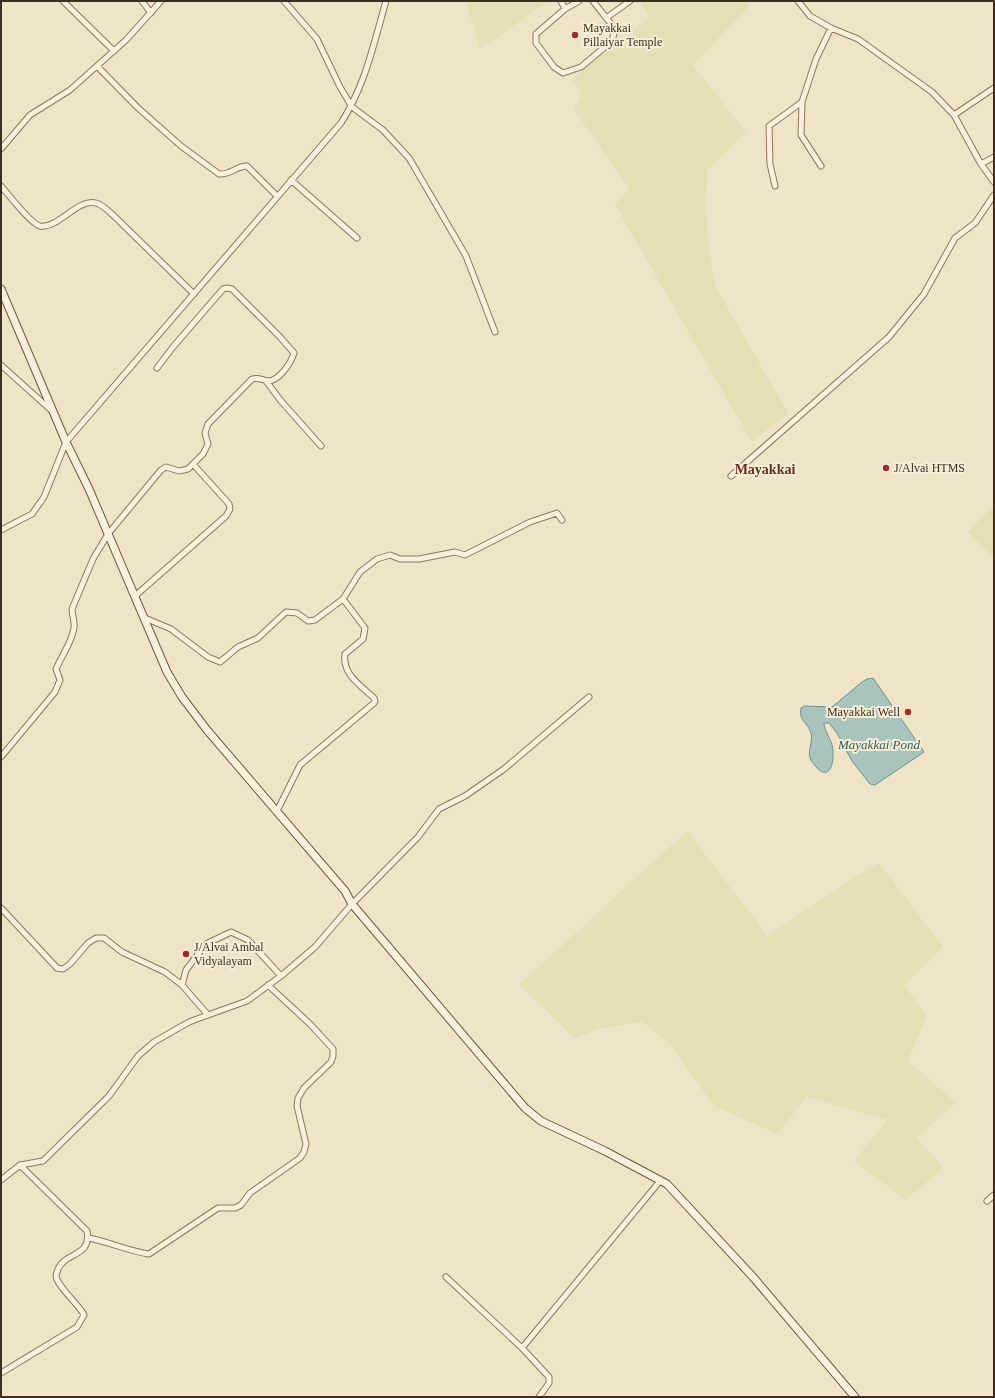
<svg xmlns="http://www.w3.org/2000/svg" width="995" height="1398" font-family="Georgia,serif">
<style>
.farmland{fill:#e6deb5}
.water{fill:#a9c4bc;stroke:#6f938a}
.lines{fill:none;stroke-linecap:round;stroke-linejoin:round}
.street-casing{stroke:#8d765c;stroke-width:7}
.secondary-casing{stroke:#6f573f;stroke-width:9}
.street{stroke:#faf1dc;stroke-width:5}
.secondary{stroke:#faf1dc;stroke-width:7}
.poi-dot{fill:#9e2a2b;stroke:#f7eed8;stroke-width:1.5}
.labels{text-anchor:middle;stroke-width:4;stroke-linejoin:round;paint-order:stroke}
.poi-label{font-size:12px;fill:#3d2e20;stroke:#f7eed8;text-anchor:start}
.water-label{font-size:13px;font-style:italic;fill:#2f5d5a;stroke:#f7eed8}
.quarter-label{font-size:14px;font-weight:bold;fill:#6b2e1e;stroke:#f7eed8}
</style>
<rect width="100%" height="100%" fill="#f0e4c8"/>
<!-- farmland -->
<path class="farmland" d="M 466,1 L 549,1 L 480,49 Z
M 639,1 L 745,1 L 749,6 L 693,65 L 746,132 L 707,170 L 705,210 L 714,284 L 788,413 L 752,442 L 615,205 L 629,189 L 574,110 L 582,93 L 572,79 L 650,17 Z
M 994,505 L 994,558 L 968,532 Z
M 687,831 L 768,936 L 853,878 L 879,863 L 943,947 L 904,985 L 927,1016 L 908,1060 L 956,1103 L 916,1138 L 944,1167 L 906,1200 L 854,1161 L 887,1120 L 807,1097 L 777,1134 L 714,1106 L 667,1040 L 642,1022 L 602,1028 L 575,1038 L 519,985 Z"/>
<!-- water -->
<path class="water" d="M 873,678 L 924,752 L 875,785 L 870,784 L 852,761 L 837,733 L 829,723 L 824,723 L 824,725 C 826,734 833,742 833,751 C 834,762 830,781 817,768 C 814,765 811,761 810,758 C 808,749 813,741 811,733 C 808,723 798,720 801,708 L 804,706 L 832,707 L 862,682 L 867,679 Z"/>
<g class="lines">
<!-- street casing -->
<g class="street-casing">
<path id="street" d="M 63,1 L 114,51
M 142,1 L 151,13
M 284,1 L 317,39 L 340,87 L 352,107 L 383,130 L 409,158 L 466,256 L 495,332
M 561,1 L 565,9
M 579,1 L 565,9 L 536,34 L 536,43 L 554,67 L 563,73 L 581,67 L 612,41 L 615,29 L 593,1
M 798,1 L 810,16 L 831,28 L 858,39 L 932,92 L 954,115 L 981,164 L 994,182
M 606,18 L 630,1
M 97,66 L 137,107 L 181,146 L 219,174 C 231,175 236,166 247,166 L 277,196
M 954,115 L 994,88
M 1,149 L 30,115 L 70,90 L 126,40 L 161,1
M 981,164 L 994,157
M 821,166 L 801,135 L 802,102 L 816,59 L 831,28
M 291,180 L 357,238
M 1,186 C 8,194 31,224 40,226 C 58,229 78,198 96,203 C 103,205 108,211 113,215 L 194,294
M 775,186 L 770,164 L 769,126 L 802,102
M 1,365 L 52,411
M 266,381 L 281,401 L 321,446
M 731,476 L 889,337 L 924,294 L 955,238 L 975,223 L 994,195
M 1,530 L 32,514 L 44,497 L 66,442 L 341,123 C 365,86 374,43 386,1
M 135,596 L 226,516 L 230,509 L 229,504 L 193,464
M 145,618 L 171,629 L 208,657 L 220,662 L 238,647 L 258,638 L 286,612 L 297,613 L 308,621 L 315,620 L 343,599 L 360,572 L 377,559 L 390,555 L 400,559 L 419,559 L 455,552 L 465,555 L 530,522 L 557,513 L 562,520
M 1,757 L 55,692 L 60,680 L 56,669 C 62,655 72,642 74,628 C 75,622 72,615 72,609 L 93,559 L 108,534 L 161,470 L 166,467 L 179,471 L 188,469 L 203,454 L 208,444 L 205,433 L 208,424 L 252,379 C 258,377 262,380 268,381 C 279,381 291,363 294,353 L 280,337 L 232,289 L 227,288 L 223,289 L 173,347 L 157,368
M 277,811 L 300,765 L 374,703 L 375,701 L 374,698 C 360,685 342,674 345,654 L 363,639 L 365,628 L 343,599
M 1,908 L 57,968 L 63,969 L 70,964 L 88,943 L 96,938 L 104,938 L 122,952 L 165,972 L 182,985 L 208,1015 L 247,1001 L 281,976 L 315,947 L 352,904 L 418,837 L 439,809 L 465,796 L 504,769 L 589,697
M 182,985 L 186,970 L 206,944 L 231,932 L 248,940 L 281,976
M 1,1180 L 20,1165 L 43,1161 L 109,1096 L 138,1056 L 154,1042 L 189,1022 L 208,1015
M 987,1201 L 994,1195
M 89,1238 C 109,1242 129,1251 149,1254 L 218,1208 L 235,1208 L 241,1205 L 250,1193 L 300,1158 L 304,1152 L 306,1144 L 297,1106 L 298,1098 L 304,1088 L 331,1062 L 333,1056 L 333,1049 L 311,1025 L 268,985
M 446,1277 L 522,1348 L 549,1377 L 549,1383 L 539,1397
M 522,1348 L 660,1181
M 1,1373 L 77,1327 L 84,1315 C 79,1304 56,1286 56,1275 C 56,1273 58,1271 58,1269 C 65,1252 92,1257 87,1231 L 20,1165"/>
</g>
<!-- secondary casing -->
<g class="secondary-casing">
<path id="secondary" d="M 1,289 L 66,442 L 89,489 L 167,672 L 182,697 L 207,730 L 345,891 L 352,904 L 525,1108 L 541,1121 L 605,1151 L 667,1184 L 753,1277 L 855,1397"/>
</g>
<!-- street -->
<use href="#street" class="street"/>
<!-- secondary -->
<use href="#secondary" class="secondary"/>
</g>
<!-- markers -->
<g class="poi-dot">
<circle cx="575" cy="35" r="4"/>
<circle cx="886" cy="468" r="4"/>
<circle cx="908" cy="712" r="4"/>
<circle cx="186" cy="954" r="4"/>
</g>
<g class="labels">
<!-- poi labels -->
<g class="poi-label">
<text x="583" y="32">Mayakkai<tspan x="583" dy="14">Pillaiyar Temple</tspan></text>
<text x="894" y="472">J/Alvai HTMS</text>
<text x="900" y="716" text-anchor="end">Mayakkai Well</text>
<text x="194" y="951">J/Alvai Ambal<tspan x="194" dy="14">Vidyalayam</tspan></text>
</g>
<!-- water labels -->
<g class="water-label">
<text x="879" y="749">Mayakkai Pond</text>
</g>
<!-- quarter labels -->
<g class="quarter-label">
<text x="765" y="474">Mayakkai</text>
</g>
</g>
<!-- border -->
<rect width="995" height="1398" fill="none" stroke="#3d2e20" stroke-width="4"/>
</svg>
